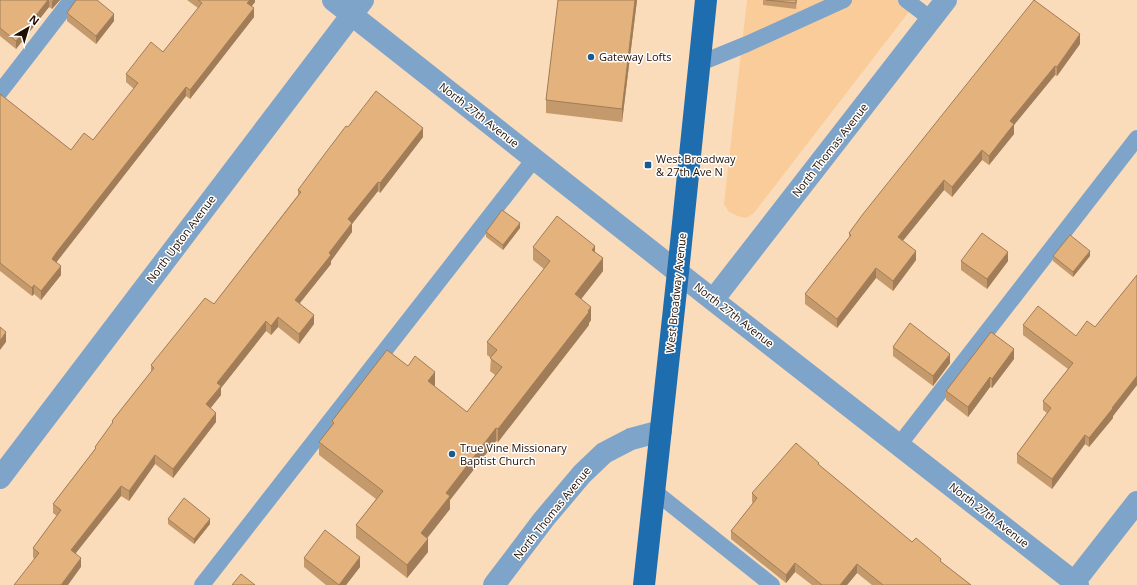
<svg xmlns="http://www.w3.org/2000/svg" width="1137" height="585" font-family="'Open Sans',sans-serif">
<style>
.built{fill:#f9cc9a}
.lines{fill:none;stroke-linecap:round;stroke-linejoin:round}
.lane{stroke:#7fa4c9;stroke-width:16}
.street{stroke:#7fa4c9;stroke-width:22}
.primary{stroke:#1e6daf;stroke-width:22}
.wall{fill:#c49a6c}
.shaded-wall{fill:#a07d58}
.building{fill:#e4b37d;stroke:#a07d58}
.poi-dot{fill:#1b5a90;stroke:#fff;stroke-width:1.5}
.labels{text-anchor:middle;stroke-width:3;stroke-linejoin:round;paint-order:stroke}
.poi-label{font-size:11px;fill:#200e00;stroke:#fff;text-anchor:start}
.street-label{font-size:11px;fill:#200e00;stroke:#fff}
</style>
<rect width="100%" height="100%" fill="#fadbba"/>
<!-- built -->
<path class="built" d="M 747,0 L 918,0 L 754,213 L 746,218 L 738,216 L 729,212 L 724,204 Z"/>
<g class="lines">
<!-- lane -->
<path class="lane" d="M 906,0 L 931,19
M 698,64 L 747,44 L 844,0
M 0,92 L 71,0
M 899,445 L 1137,138
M 654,491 L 772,585
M 202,585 L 535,158"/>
<!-- street -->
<path class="street" d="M 333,0 L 713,300 L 1078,585
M 713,300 L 946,0
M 0,478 L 363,0
M 494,585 L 544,519 L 582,474 L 604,453 L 631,439 L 661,431
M 1072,585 L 1137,502"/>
<!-- primary -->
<path class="primary" d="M 644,585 L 678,272 L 706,0"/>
</g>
<!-- wall -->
<path class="wall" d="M 0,0 L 60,0 L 52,9 L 49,7 L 16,49 L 0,36 Z
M 187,0 L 255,0 L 255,2 L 251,7 L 254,17 L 190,99 L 186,96 L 56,262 L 61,275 L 41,300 L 34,294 L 32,296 L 0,271 L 0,94 L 71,150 L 93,140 L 134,89 L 126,82 L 126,74 L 163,52 L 198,8 Z
M 558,0 L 637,0 L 622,122 L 546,113 L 546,100 Z
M 763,0 L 797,0 L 796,9 L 763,5 Z
M 67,13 L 114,21 L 96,44 L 67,21 Z
M 1080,44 L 1057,76 L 1055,75 L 1014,125 L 1014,134 L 989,165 L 982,160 L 952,197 L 944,190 L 902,241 L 916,260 L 893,291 L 876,278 L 837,328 L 805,304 L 805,294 L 849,238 L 849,233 Z
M 348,127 L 423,137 L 380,193 L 378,191 L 352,224 L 352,232 L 331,261 L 331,264 L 300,303 L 314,324 L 299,344 L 278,327 L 271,335 L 266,331 L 221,388 L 221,395 L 210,408 L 216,422 L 173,478 L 155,464 L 129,501 L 121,496 L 76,553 L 81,567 L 34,559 L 33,557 L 33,548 L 57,516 L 53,513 L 53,504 L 95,449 L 95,447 L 112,424 L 112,421 L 151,372 L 151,365 L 214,304 L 298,195 L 298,190 Z
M 520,228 L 503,250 L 486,237 L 486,232 Z
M 533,247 L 595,253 L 603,271 L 581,299 L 591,320 L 589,323 L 589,325 L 498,442 L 496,441 L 450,500 L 450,509 L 427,538 L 428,552 L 407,578 L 356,538 L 356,525 L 376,499 L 319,455 L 319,442 L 332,426 L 332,421 L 408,366 L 435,385 L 434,386 L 467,412 L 495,375 L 490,371 L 491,358 L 487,355 L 487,342 L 544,269 L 533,260 Z
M 1053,256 L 1090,256 L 1073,277 L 1053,261 Z
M 961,261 L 1008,261 L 987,289 L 961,270 Z
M 1137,275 L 1137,385 L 1113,416 L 1113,418 L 1089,447 L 1085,444 L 1052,489 L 1017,463 L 1017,454 L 1047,413 L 1043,410 L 1043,401 L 1068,369 L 1023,335 L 1023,325 L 1076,336 L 1095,327 Z
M 893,347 L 950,363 L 933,386 L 893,356 Z
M 1014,359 L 992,388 L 990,387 L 968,417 L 946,400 L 946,391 Z
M 819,465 L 912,542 L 941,562 L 971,585 L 872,585 L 857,573 L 847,585 L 812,585 L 795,572 L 786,583 L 731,539 L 731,531 L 753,503 L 752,502 L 752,493 Z
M 168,519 L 210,524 L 194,544 L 168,524 Z
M 304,558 L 360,567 L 346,585 L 326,585 L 304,567 Z"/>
<!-- shaded-wall -->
<path class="shaded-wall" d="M 48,0 L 49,0 L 49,7 L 16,49 L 16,41 Z
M 53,0 L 60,0 L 52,9 L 52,2 Z
M 250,0 L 255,0 L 255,2 L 247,12 L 247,3 Z
M 635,0 L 637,0 L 622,122 L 622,109 Z
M 254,8 L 254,17 L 190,99 L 190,90 Z
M 114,14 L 114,21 L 96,44 L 96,36 Z
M 1080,34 L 1080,44 L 1057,76 L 1057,67 Z
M 1055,66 L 1055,75 L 1014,125 L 1014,134 L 989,165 L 989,156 L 1010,121 Z
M 186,87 L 186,96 L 52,268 L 52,259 L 56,253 Z
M 423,128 L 423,137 L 380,193 L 380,183 Z
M 982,150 L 982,160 L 952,197 L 952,187 Z
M 944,180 L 944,190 L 898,247 L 898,237 Z
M 378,182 L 378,191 L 352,224 L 352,232 L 331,261 L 331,264 L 295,309 L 295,300 L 329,253 L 348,219 Z
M 520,223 L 520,228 L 503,250 L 503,245 Z
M 595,246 L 595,259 L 592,250 Z
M 916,251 L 916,260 L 893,291 L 893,281 Z
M 1090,251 L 1090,256 L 1073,277 L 1073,272 Z
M 1008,252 L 1008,261 L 987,289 L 987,279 Z
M 603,258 L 603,271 L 575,307 L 575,294 Z
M 61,266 L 61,275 L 41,300 L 41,291 Z
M 876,268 L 876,278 L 837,328 L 837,319 Z
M 34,285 L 34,294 L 32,296 L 32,288 Z
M 591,307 L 591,320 L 589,323 L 589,325 L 498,442 L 498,429 Z
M 314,315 L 314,324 L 299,344 L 299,334 Z
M 278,317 L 278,327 L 271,335 L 271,326 Z
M 266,321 L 266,331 L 221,388 L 221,395 L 206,414 L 206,404 L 217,383 Z
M 6,332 L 6,342 L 0,350 L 0,341 Z
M 1014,349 L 1014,359 L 992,388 L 992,379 Z
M 950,354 L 950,363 L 933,386 L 933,376 Z
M 435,372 L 435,385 L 428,394 L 428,381 Z
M 1137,376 L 1137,385 L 1113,416 L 1113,418 L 1089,447 L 1089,438 Z
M 990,377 L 990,387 L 968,417 L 968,407 Z
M 216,413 L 216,422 L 173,478 L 173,469 Z
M 496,428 L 496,441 L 450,500 L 450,509 L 421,546 L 421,533 L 446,493 Z
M 1085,435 L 1085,444 L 1052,489 L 1052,479 Z
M 155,455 L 155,464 L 129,501 L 129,491 Z
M 121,486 L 121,496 L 71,559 L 71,550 Z
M 210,519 L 210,524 L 194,544 L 194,539 Z
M 428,539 L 428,552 L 407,578 L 407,565 Z
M 360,557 L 360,567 L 346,585 L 339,585 Z
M 81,558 L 81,567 L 68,585 L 61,585 Z
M 795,563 L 795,572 L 786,583 L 786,575 Z
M 857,564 L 857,573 L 847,585 L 840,585 Z"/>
<!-- building -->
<path class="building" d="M 0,0 L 48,0 L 16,41 L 0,28 Z
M 76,0 L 97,0 L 114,14 L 96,36 L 67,13 Z
M 198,0 L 250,0 L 247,3 L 254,8 L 190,90 L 186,87 L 56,253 L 52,259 L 61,266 L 41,291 L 34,285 L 32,288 L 0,263 L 0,94 L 71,150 L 84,133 L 93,140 L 138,83 L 126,74 L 151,42 L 163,52 L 202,3 Z
M 558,0 L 635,0 L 622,109 L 546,100 Z
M 766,0 L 796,0 L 796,3 Z
M 1034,0 L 1080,34 L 1057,67 L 1055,66 L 1010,121 L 1014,124 L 989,156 L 982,150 L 952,187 L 944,180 L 898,237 L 916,251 L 893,281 L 876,268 L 837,319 L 805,294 L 851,235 L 849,233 L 863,214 Z
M 376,91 L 423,128 L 380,183 L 378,182 L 348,219 L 352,223 L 329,253 L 331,255 L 295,300 L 314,315 L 299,334 L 278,317 L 271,326 L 266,321 L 217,383 L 221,386 L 206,404 L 216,413 L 173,469 L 155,455 L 129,491 L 121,486 L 71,550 L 81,558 L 61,585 L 14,585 L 39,553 L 33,548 L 61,510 L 53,504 L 96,448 L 95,447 L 113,422 L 112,421 L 154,368 L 151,365 L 205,298 L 214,304 L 301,192 L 298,190 L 327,151 L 346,126 L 348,127 Z
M 502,210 L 520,223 L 503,245 L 486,232 Z
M 557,216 L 595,246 L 592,250 L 603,258 L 575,294 L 591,307 L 588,311 L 589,312 L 498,429 L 496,428 L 446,493 L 450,496 L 421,533 L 428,539 L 407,565 L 356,525 L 383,491 L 319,442 L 334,423 L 332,421 L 387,350 L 408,366 L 415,356 L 435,372 L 428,381 L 467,412 L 502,367 L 490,358 L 497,350 L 487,342 L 550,261 L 533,247 Z
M 982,233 L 1008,252 L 987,279 L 961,261 Z
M 1070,235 L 1090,251 L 1073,272 L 1053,256 Z
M 1137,275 L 1137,376 L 1112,408 L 1113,408 L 1089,438 L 1085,435 L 1052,479 L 1017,454 L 1051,408 L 1043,401 L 1073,363 L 1023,325 L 1038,306 L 1076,336 L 1087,321 L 1095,327 Z
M 910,323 L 950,354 L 933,376 L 893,347 Z
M 0,327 L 6,332 L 0,341 Z
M 991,332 L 1014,349 L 992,379 L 990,377 L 968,407 L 946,391 Z
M 796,443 L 819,463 L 818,464 L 912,542 L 916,538 L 941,559 L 940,561 L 971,585 L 883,585 L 857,564 L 840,585 L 822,585 L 795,563 L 786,575 L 731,531 L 757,498 L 752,493 Z
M 184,498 L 210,519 L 194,539 L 168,519 Z
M 325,530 L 360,557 L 339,585 L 304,558 Z
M 241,574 L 255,585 L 232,585 Z"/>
<!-- markers -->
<g class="poi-dot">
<circle cx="591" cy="57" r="4"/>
<rect x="644" y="161" width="8" height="8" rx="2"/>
<circle cx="452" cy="454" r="4"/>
</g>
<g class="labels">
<!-- poi labels -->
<g class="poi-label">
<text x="599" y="61">Gateway Lofts</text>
<text x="656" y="163">West Broadway<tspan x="656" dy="13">&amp; 27th Ave N</tspan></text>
<text x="460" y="452">True Vine Missionary<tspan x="460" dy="13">Baptist Church</tspan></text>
</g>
<!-- street labels -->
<g class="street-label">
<text transform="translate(479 115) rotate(38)" y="4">North 27th Avenue</text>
<text transform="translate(830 150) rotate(-52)" y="4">North Thomas Avenue</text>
<text transform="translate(181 239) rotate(-53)" y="4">North Upton Avenue</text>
<text transform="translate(676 293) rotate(-84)" y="4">West Broadway Avenue</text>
<text transform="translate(734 315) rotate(38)" y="4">North 27th Avenue</text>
<text transform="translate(552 513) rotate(-51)" y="4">North Thomas Avenue</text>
<text transform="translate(989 515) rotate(38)" y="4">North 27th Avenue</text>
</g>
</g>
<!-- north arrow -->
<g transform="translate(28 28) rotate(38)" stroke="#ffffff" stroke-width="3" paint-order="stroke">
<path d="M0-3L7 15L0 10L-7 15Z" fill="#200e00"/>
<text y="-6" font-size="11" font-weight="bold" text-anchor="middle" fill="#200e00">N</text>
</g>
</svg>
